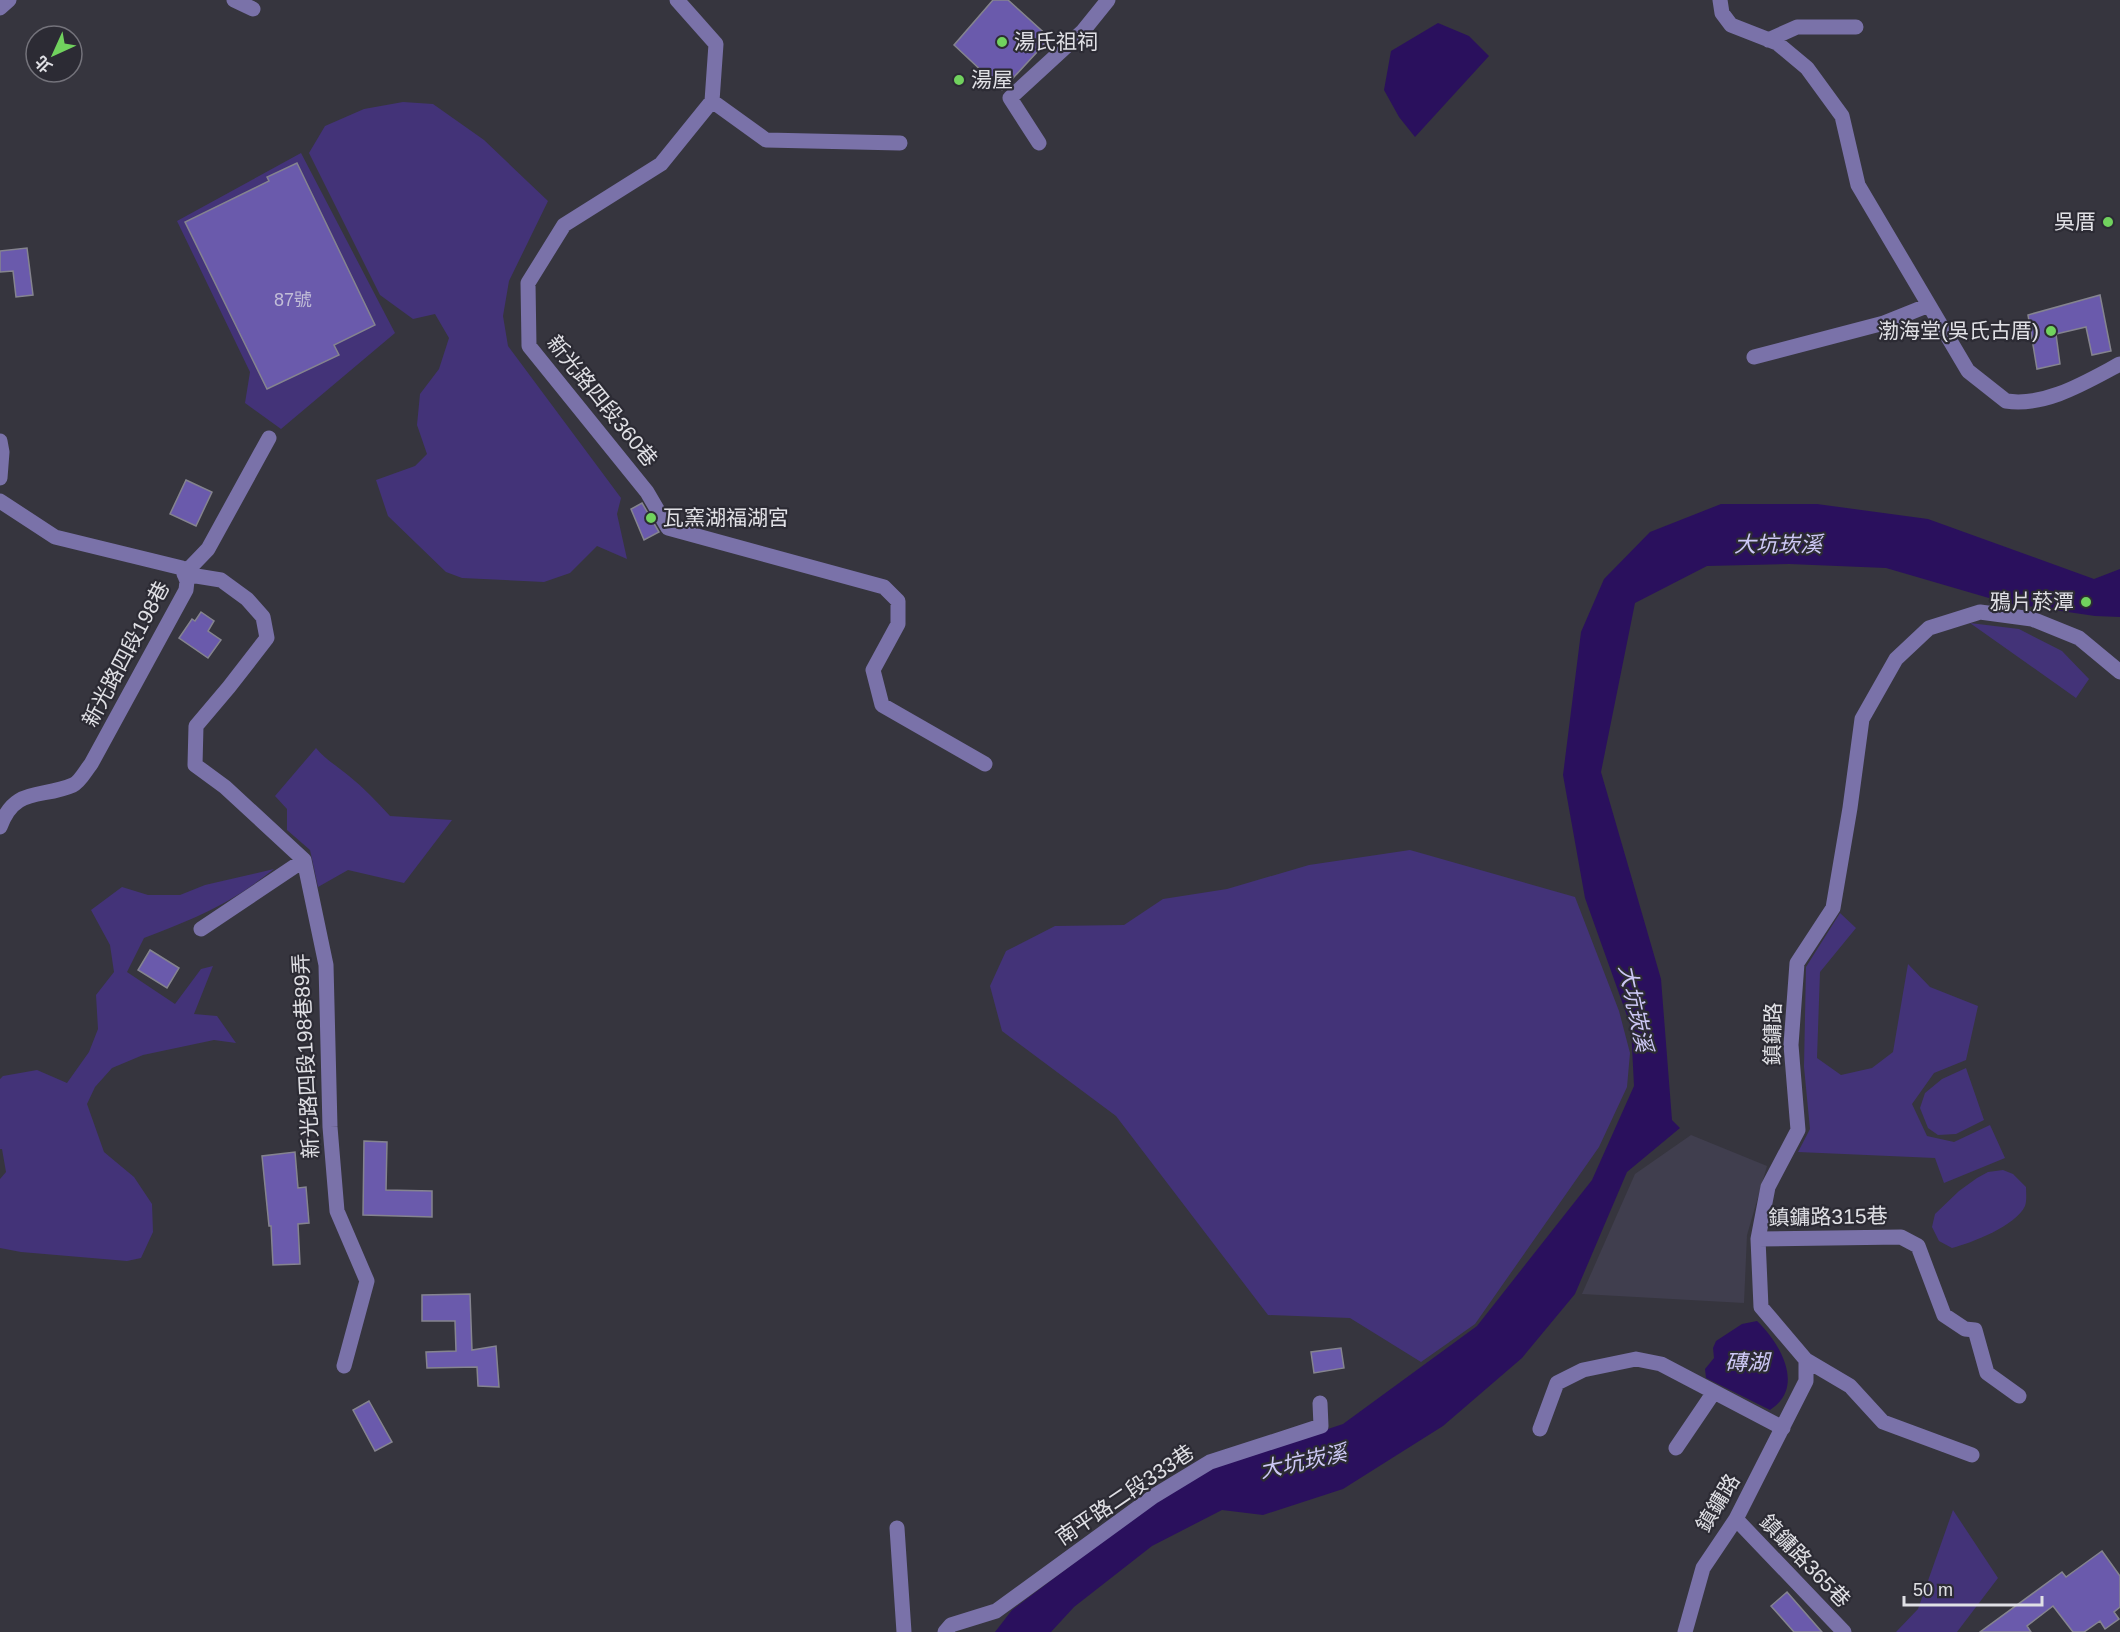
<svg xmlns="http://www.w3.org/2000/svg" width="2120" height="1632" font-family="Arial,'Noto Sans TC',sans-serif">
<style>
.built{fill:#403e4e}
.green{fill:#433378}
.water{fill:#2a105d}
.building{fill:#6a5aac;stroke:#85848f;stroke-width:1.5}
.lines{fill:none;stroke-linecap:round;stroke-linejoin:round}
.minor{stroke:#7a72a9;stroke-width:15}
.poi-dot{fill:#71d25e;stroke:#2c2b34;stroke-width:2}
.labels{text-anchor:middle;stroke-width:4.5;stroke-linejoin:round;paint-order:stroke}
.number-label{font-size:18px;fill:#c2bed7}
.poi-label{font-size:21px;fill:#e0e0e5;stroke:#2c2b34;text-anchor:start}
.street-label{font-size:21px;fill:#e0e0e5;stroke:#2c2b34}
.water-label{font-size:22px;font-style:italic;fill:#cdc8f5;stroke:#2c2b34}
</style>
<rect width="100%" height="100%" fill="#36353e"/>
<!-- built -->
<path class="built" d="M 1691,1135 L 1767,1166 L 1747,1235 L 1744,1303 L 1582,1294 L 1635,1174 Z"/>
<!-- green -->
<path class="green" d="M 403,102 L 433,104 L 484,140 L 548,201 L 509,281 L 503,316 L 508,346 L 621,498 L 617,514 L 627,559 L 597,546 L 570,573 L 544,582 L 462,578 L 446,572 L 388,516 L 376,480 L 415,466 L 427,454 L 417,425 L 420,394 L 439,369 L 449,338 L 435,314 L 413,319 L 380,295 L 309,153 L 325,126 L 364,109 Z
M 301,153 L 395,333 L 281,429 L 245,403 L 250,372 L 177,221 Z
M 1970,623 L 2019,629 L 2062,651 L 2089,679 L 2076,698 Z
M 316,748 C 326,760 337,766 349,776 C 364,788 377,802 390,816 L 452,820 L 404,883 L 348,870 L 318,887 L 310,850 L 287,830 L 287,809 L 275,796 Z
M 1410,850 L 1575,897 L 1619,1011 L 1630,1053 L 1627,1087 L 1599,1147 L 1475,1324 L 1421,1362 L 1350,1318 L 1268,1315 L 1116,1116 L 1002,1031 L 990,986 L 1006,951 L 1055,926 L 1124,925 L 1163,899 L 1227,889 L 1309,865 Z
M 274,869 C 232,903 194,919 144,938 L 127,972 L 175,1004 L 201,969 L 213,966 L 194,1014 L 217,1016 L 236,1043 L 214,1040 L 143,1055 L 112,1068 L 95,1087 L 87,1104 L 104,1152 L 134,1177 L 152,1204 L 153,1232 L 141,1258 L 127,1261 L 21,1252 L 0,1248 L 0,1179 L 6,1172 L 2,1149 L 0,1149 L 0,1079 L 3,1076 L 37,1070 L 67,1083 L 89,1052 L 98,1029 L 96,995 L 114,972 L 110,945 L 91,910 L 122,887 L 148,895 L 180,895 L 205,885 Z
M 1840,913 L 1856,928 L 1820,972 L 1817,1058 L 1841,1075 L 1872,1068 L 1893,1052 L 1908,964 L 1930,987 L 1978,1006 L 1966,1060 L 1934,1073 L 1912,1104 L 1927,1136 L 1954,1142 L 1990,1125 L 2005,1158 L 1944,1183 L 1935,1158 L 1798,1152 L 1810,1129 L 1804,1067 L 1806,967 Z
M 1966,1068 L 1984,1120 L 1956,1134 L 1938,1135 L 1928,1128 L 1920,1108 L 1925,1093 L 1942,1079 Z
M 2003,1170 L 2013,1174 L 2026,1187 C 2026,1193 2027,1200 2025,1206 C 2016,1226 1971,1243 1952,1248 L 1939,1241 L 1932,1227 L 1935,1214 L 1959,1191 L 1977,1178 L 1988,1172 Z
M 1953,1510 L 1998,1578 L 1957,1632 L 1896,1632 L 1918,1609 Z"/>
<!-- water -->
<path class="water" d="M 1438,23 L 1469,36 L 1489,56 L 1415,137 L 1399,117 L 1384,90 L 1391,51 Z
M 1721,504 L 1817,504 L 1928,519 L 2094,579 L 2120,569 L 2120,617 L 2095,616 L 2006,603 L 1886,568 L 1789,564 L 1707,566 L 1635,603 L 1601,772 L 1661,979 L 1672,1120 L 1680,1128 L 1627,1172 L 1575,1294 L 1522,1358 L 1443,1426 L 1343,1489 L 1263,1515 L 1222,1510 L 1152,1546 L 1074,1607 L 1051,1632 L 995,1632 L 1012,1610 L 1152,1504 L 1213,1467 L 1343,1424 L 1477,1326 L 1592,1180 L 1634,1086 L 1631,1027 L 1585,898 L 1563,775 L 1581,632 L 1604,579 L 1650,532 Z
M 1757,1321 C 1780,1343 1806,1387 1770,1410 L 1706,1378 L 1705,1369 L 1714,1358 L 1713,1348 L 1716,1341 L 1742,1324 Z"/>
<!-- building -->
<path class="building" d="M 993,0 L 1008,0 L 1050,38 L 1002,90 L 954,45 Z
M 297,163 L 375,325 L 334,345 L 339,355 L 267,389 L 185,222 L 269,181 L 267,177 Z
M 27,248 L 33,295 L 16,297 L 13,271 L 0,272 L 0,251 Z
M 2100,295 L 2111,351 L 2092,355 L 2086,327 L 2056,334 L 2060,364 L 2037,369 L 2028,315 Z
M 186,480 L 212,492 L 196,526 L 170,514 Z
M 642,503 L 659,532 L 644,540 L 631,509 Z
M 201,612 L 214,621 L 208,631 L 221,640 L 208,658 L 179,638 L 192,619 L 195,621 Z
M 150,950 L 179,968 L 167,988 L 138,970 Z
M 364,1141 L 387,1142 L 386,1190 L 432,1191 L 432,1217 L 363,1215 Z
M 295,1152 L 298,1188 L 306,1187 L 309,1223 L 298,1224 L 300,1264 L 273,1265 L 271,1226 L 269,1226 L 262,1156 Z
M 470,1294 L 472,1350 L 496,1346 L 499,1387 L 478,1386 L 477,1367 L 427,1368 L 426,1352 L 456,1351 L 455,1321 L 422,1321 L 422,1295 Z
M 1341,1348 L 1344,1368 L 1314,1373 L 1311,1352 Z
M 369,1401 L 392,1442 L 375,1451 L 353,1410 Z
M 2102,1551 L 2120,1576 L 2120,1607 L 2114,1612 L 2119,1619 L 2105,1629 L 2100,1621 L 2084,1632 L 2073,1632 L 2053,1606 L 2027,1626 L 2031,1632 L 1980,1632 L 2062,1572 L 2066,1577 Z
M 1787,1592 L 1822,1632 L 1794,1632 L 1771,1606 Z"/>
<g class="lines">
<!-- minor -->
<path class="minor" d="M 234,0 L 253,9
M 677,0 L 716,44 L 712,101 L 661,164 L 564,225 L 528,283 L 529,346 L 647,492 L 668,528 L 884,587 L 898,601 L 898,624 L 873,670 L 882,705 L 985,764
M 1720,0 L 1722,13 L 1731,25 L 1777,43 L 1807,68 L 1842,116 L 1858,185 L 1968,371 L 2006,401 C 2046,407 2086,382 2120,364
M 0,8 L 9,0
M 1768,40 L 1797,27 L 1856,27
M 712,101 L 766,140 L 900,143
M 1039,143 L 1010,98 L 1083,31 L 1108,0
M 1754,357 L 1884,323 L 1929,305
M 0,441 L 2,452 L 0,478
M 0,501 L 55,537 L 182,568 L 187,581 L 186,590 L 91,764 C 86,770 80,782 73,785 C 41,799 15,786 0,827
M 184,574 L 221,580 L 247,599 L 263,617 L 267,638 L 229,687 L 196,726 L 195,765 L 225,787 L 304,860 L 326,965 L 330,1127 L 337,1211 L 367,1281 L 344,1366
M 184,574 L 208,549 L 269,438
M 201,929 L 304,860
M 1758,1239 L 1901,1237 L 1918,1246 L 1944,1315 L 1965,1329 L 1975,1330 L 1987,1373 L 2019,1396
M 1806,1360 L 1850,1386 L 1883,1422 L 1972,1455
M 1540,1429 L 1557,1383 L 1583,1370 L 1636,1359 L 1661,1364 L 1783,1428
M 1676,1448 L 1714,1392
M 1736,1519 L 1844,1632
M 897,1528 L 904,1632
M 945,1632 L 951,1625 L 996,1611 L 1154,1496 L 1210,1462 L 1321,1426 L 1320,1403
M 1685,1632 L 1703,1568 L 1736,1519 L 1806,1381 L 1806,1360 L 1761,1307 L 1758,1239 L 1768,1187 L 1798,1130 L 1791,1045 L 1797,963 L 1833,908 L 1850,808 L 1862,719 L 1896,659 L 1929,628 L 1980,612 L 2032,619 L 2079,638 L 2120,672"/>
</g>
<!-- markers -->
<g class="poi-dot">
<circle cx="1002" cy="42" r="6"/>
<circle cx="959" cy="80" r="6"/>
<circle cx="2108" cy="222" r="6"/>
<circle cx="2051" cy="331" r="6"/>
<circle cx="651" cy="518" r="6"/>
<circle cx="2086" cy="602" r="6"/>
</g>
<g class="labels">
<!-- number labels -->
<g class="number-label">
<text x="293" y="306">87號</text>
</g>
<!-- poi labels -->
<g class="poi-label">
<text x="1014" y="49">湯氏祖祠</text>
<text x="971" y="87">湯屋</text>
<text x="2096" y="229" text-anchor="end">吳厝</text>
<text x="2039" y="338" text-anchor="end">渤海堂(吳氏古厝)</text>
<text x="663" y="525">瓦窯湖福湖宮</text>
<text x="2074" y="609" text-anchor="end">鴉片菸潭</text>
</g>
<!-- street labels -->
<g class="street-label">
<text transform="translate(602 401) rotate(51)" y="7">新光路四段360巷</text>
<text transform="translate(126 654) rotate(-62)" y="7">新光路四段198巷</text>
<text transform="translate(1773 1034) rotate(-89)" y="7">鎮鏞路</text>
<text transform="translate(306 1056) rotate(-93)" y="7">新光路四段198巷89弄</text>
<text transform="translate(1828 1217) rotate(-1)" y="7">鎮鏞路315巷</text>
<text transform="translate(1125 1495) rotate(-34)" y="7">南平路二段333巷</text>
<text transform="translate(1718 1503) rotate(-59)" y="7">鎮鏞路</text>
<text transform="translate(1805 1561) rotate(46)" y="7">鎮鏞路365巷</text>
</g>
<!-- water labels -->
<g class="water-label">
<text x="1778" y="552">大坑崁溪</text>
<text transform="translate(1636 1008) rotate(78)" y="8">大坑崁溪</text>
<text x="1747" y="1370">磚湖</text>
<text transform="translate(1303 1461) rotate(-12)" y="8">大坑崁溪</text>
</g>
</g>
<!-- north arrow -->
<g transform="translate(54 54) rotate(225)"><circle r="28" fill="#2c2b34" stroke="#74737b" stroke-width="1.5"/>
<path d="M0-4.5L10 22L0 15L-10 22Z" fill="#71d25e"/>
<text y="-9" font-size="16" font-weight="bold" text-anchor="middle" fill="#e0e0e5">北</text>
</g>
<!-- scale -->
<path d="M1904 1596v9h138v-9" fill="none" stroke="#e0e0e5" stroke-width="3"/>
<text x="1913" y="1596" font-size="18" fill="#e0e0e5" stroke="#2c2b34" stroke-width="4.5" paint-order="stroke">50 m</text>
</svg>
